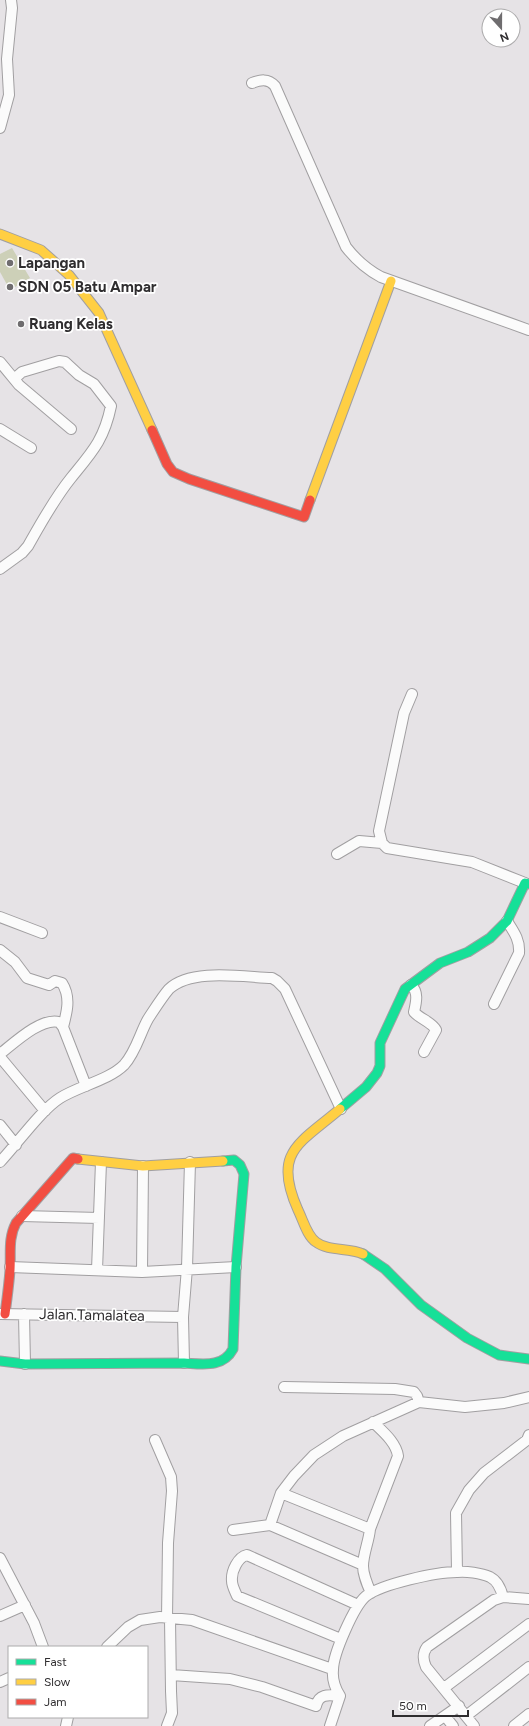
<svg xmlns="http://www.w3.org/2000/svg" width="529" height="1726" font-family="Figtree,sans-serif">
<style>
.green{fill:#cdd0b8}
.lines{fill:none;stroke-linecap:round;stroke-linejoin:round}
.street-casing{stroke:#a19fa1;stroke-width:12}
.fast-casing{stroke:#a19fa1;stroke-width:11}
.slow-casing{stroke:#a19fa1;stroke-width:11}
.jam-casing{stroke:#a19fa1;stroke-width:11}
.street{stroke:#fbfbfb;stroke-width:10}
.fast{stroke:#16e098;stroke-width:9}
.slow{stroke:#ffcf43;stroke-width:9}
.jam{stroke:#f24e42;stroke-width:9}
.poi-dot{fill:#6f6d6f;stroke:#fff;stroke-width:1.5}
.labels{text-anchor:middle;stroke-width:3.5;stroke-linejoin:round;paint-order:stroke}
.poi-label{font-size:15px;font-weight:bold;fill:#2f2d2f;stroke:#fff;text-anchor:start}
.street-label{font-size:15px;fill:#2f2d2f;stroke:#fff}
</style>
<rect width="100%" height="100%" fill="#e6e3e6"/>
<!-- green -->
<path class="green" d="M 12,248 L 30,278 L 10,290 L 0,272 L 0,254 Z"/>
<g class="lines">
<!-- street casing -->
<g class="street-casing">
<path id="street" d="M 252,83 C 260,80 268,78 275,86 L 346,247 C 356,260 366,269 381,277 L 529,330
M 0,128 L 9,95 L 7,59 L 12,8 L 11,0
M 0,362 L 19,385 L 71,429
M 0,429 L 31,448
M 0,569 L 22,553 L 28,546 C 41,523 54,499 71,478 C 92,452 104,440 111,406 L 94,384 L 79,375 L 65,362 L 59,361 L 22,372 L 14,379
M 412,694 L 404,713 L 379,831 L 382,843 L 387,848 L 472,862 L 525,883
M 337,854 L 359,841 L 382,843
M 0,917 L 42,933
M 0,950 L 15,962 L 27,978 L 49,985 L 55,981 L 62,983 C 71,997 67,1012 63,1027
M 411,985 C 419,992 416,1003 414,1012 C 420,1019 432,1022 436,1030 L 424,1052
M 494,1004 L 519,953 C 520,940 514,932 507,921
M 0,1054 C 13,1044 41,1017 59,1022 L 63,1027 L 86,1086
M 0,1057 L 45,1111
M 0,1125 L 16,1145
M 0,1162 C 17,1144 41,1110 60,1098 C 79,1086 109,1080 124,1065 C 136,1052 140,1033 148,1019 C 154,1010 162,997 169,989 C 191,968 243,977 272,978 L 277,981 L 285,989 L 341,1109
M 22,1216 L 99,1218
M 10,1267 L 142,1272 L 236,1267
M 97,1270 L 101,1162
M 142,1272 L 143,1166
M 0,1314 L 183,1317
M 24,1314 L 25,1364
M 184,1363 L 183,1317 L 187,1268 L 190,1162
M 284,1387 L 395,1389 L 414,1392 L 417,1396 L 419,1402
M 155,1440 L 171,1477 L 172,1491 L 168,1543 L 167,1618
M 281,1493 L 370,1529
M 270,1525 L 363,1565
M 233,1530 L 270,1525 L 281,1493 L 294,1476 L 314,1455 L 343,1436 L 419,1402 L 465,1407 L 504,1403 L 529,1397
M 0,1558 L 34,1623 L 43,1647
M 457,1571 L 456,1513 L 469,1490 L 484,1473 L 527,1440 L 529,1435
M 371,1593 C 367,1584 363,1575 363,1566 C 363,1554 369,1541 370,1529 L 398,1456 C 396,1442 382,1431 373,1422
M 0,1616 L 25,1605
M 341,1639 L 237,1596 C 235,1591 232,1586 232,1581 C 231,1571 238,1557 247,1555 L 358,1605
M 107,1647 L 128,1627 L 140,1620 L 160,1617 L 192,1620 L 332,1669
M 171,1675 L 230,1679 L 262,1687 L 316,1706 C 319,1693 329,1695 340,1696
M 0,1682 L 9,1678
M 444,1688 L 529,1624
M 445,1716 L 453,1726
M 466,1716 L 529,1667
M 66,1726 L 68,1717
M 167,1726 L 172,1713 L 171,1691 L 170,1619
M 330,1726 L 340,1696 C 335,1688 332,1680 333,1670 C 333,1654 354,1606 366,1596 C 382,1584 436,1572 457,1572 C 466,1571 481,1573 490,1577 C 498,1581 501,1589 503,1597
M 430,1726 L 459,1706
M 474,1726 L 426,1667 C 423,1660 422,1654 427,1647 L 494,1600 L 503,1597 L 529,1599
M 514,1726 L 529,1714"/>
</g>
<!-- fast casing -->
<g class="fast-casing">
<path id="fast" d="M 340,1109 L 366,1087 L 377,1073 L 380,1066 L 380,1043 L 405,989 L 440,963 L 468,952 L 490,938 L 507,921 L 525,883 L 529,884
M 363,1254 L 385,1269 L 421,1305 L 467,1338 L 499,1355 L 529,1359
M 0,1361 L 25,1364 L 184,1363 C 203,1364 223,1368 233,1349 L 236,1267 L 244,1174 L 240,1165 L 234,1160 L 223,1161"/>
</g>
<!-- slow casing -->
<g class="slow-casing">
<path id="slow" d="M 0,234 L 41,250 L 69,275 L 99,313 L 152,430
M 310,500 L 391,281
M 340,1109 C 299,1144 272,1152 298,1210 C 303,1220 307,1236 316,1242 C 329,1252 349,1247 363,1254
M 78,1159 L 143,1166 L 223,1161"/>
</g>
<!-- jam casing -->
<g class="jam-casing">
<path id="jam" d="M 152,430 L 167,464 L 173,472 L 189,479 L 304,517 L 310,500
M 5,1314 C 7,1299 9,1284 10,1270 C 11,1253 8,1238 16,1223 L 73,1158 L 78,1159"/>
</g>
<!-- street -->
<use href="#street" class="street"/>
<!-- fast -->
<use href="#fast" class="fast"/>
<!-- slow -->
<use href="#slow" class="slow"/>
<!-- jam -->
<use href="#jam" class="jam"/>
</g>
<!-- markers -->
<g class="poi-dot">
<circle cx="10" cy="263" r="4"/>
<circle cx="10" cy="287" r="4"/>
<circle cx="21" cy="324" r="4"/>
</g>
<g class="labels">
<!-- poi labels -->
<g class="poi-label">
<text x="18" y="268">Lapangan</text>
<text x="18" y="292">SDN 05 Batu Ampar</text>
<text x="29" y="329">Ruang Kelas</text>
</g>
<!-- street labels -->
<g class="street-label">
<text transform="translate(92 1315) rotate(1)" y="5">Jalan.Tamalatea</text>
</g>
</g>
<!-- legend -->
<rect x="8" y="1646" width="140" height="72" fill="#ffffff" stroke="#acabac"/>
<rect x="16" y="1659" width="20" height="6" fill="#16e098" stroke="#acabac"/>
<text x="44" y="1666" font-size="12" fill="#2f2d2f">Fast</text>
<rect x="16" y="1679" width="20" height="6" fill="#ffcf43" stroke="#acabac"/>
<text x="44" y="1686" font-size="12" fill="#2f2d2f">Slow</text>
<rect x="16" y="1699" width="20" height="6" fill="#f24e42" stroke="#acabac"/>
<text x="44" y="1706" font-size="12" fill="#2f2d2f">Jam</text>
<!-- north arrow -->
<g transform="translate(501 28) rotate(159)"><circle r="19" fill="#ffffff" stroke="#acabac"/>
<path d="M0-3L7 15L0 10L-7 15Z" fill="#6f6d6f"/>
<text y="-6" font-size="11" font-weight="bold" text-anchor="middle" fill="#2f2d2f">N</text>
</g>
<!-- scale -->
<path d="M393 1710v6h75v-6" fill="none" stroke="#2f2d2f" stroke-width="2"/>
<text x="399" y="1710" font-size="12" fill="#2f2d2f" stroke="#ffffff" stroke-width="3" paint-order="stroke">50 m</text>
</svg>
